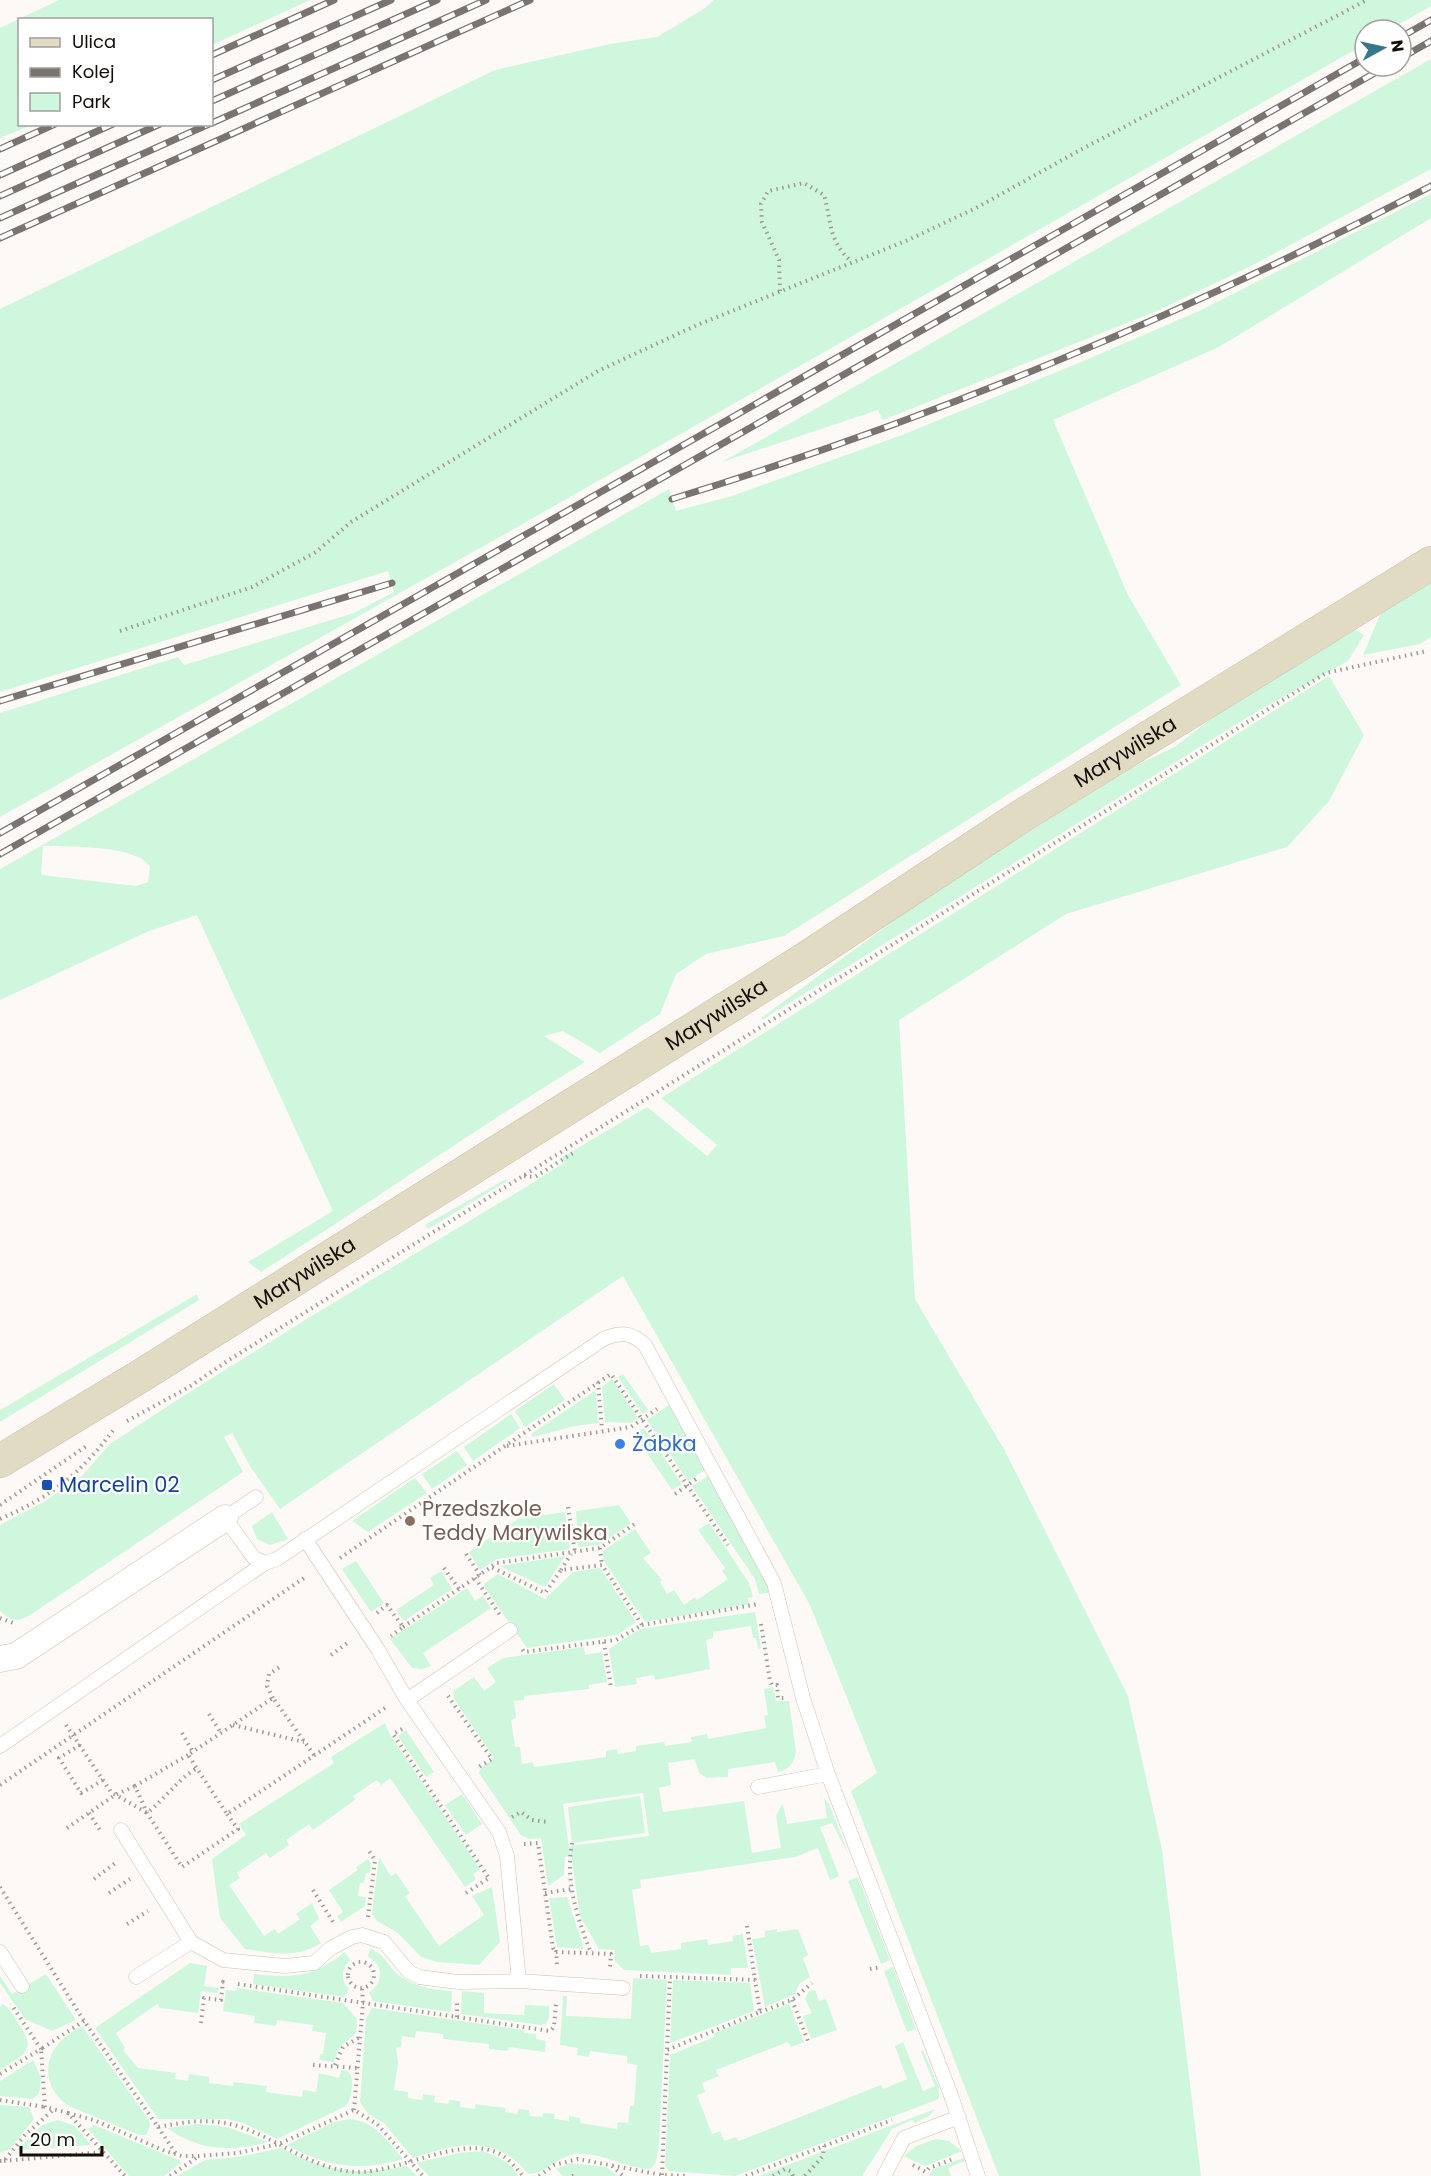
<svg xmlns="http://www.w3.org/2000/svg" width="1431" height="2176" font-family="Poppins,sans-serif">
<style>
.green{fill:#cef7de;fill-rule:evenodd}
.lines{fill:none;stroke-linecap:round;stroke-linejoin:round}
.lane-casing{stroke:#d1bfad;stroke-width:15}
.street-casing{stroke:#d1bfad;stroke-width:27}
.secondary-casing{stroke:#d1bfad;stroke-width:34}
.path{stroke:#a09b97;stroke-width:4;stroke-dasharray:1.5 4.5;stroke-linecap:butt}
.lane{stroke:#fff;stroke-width:14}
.street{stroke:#fff;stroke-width:26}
.secondary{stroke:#e2dbc3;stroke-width:33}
.rail-casing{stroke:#7a7470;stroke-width:7}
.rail{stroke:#fff;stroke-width:4.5;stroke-dasharray:14;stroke-linecap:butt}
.shop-dot{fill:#3f7fe0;stroke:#fff;stroke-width:2}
.transit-dot{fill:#1a4fb4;stroke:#fff;stroke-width:2}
.education-dot{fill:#8d6e63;stroke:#fff;stroke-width:2}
.labels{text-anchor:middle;stroke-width:4.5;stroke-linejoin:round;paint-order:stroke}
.street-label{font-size:21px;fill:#150e08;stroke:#fff}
.shop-label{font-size:21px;fill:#366cbe;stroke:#fff;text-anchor:start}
.transit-label{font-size:21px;fill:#164399;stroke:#fff;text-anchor:start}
.education-label{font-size:21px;fill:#785e54;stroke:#fff;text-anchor:start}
</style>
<rect width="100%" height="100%" fill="#fdf9f6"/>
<!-- green -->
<path class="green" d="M 59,0 L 310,0 L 212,45 L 212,20 L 20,20 L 20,124 L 32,125 L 0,138 L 0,28 Z
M 714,0 L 1431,0 L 1431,6 L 1389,30 L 1365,30 L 1365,44 L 491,542 L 0,817 L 0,713 L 178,657 L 184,665 L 354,613 L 394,592 L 388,571 L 0,692 L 0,309 L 495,70 L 610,44 L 657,37 L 705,8 Z
M 1431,59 L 1431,169 L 1255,264 L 1157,311 L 883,420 L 878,410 L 722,462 Z
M 1431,194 L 1431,218 L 1219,347 L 1053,420 L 1128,595 L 1181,685 L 784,936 L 706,954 L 676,974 L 660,1014 L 600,1053 L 563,1031 L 544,1036 L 585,1062 C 475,1129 370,1203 261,1272 L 248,1262 L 333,1211 L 197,915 L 149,931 L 0,1000 L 0,869 L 669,489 L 676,511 L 732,496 L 902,435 L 1081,362 L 1199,311 ZM 43,846 C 71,847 131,844 150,866 L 148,882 L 136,886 L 41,875 Z
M 1431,579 L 1431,637 L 1420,644 L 1363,655 L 1383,608 Z
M 1353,628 L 1364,635 L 1348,661 L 1256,712 L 762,1020 L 761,1018 L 943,885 L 1133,767 L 1176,746 L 1230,704 Z
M 1329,676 L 1364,735 L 1329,801 L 1287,847 L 1066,914 L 899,1020 L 915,1299 L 1005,1451 L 1128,1696 L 1162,1850 L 1201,2176 L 999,2176 L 851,1791 L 877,1773 L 810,1605 L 623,1276 L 280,1509 L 250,1466 L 232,1433 L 224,1437 L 243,1472 L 30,1615 L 19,1620 L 10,1619 L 0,1611 L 0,1525 L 42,1503 L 82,1476 L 110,1444 L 177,1400 L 318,1312 L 531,1184 L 565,1162 L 561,1158 L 647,1107 L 707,1156 L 717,1145 L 661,1098 Z
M 506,1179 L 507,1181 L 428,1229 L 425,1225 Z
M 197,1294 L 199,1300 L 0,1422 L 0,1410 Z
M 623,1374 L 648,1410 L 643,1414 L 618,1377 Z
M 612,1379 L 638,1418 L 630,1423 L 605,1422 L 602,1387 Z
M 554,1384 L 565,1400 L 525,1427 L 515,1411 Z
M 596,1390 L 598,1423 L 575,1426 L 533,1437 L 531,1434 Z
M 669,1405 L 705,1470 L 688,1481 L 647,1420 Z
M 511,1414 L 520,1428 L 473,1461 L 464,1447 Z
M 644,1428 L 682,1484 L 672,1490 L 634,1434 Z
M 457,1451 L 467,1465 L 432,1489 L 422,1474 Z
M 708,1476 L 772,1592 L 759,1594 L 755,1579 L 692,1486 Z
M 415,1478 L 427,1493 L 368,1532 L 352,1521 Z
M 619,1505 L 631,1523 L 599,1545 L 578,1547 L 576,1511 Z
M 272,1512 L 288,1539 L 270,1545 L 257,1539 L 252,1526 Z
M 565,1512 L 570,1549 L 497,1559 L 480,1570 L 469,1552 L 518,1519 Z
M 709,1523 L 749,1583 L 753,1597 L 748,1598 L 749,1604 L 645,1622 L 604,1561 L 603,1551 L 635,1529 L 651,1553 L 643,1558 L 662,1580 L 660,1582 L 667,1594 L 674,1590 L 684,1605 L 695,1597 L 697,1600 L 728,1579 L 722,1571 L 725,1568 L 698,1530 Z
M 565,1556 L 545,1587 L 500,1566 Z
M 356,1561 L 384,1603 L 371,1612 L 342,1569 Z
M 600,1568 L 636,1622 L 617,1635 L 527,1648 L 483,1585 L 498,1574 L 545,1599 L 573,1572 Z
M 441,1571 L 452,1589 L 404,1621 L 396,1610 L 434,1585 L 430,1578 Z
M 467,1588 L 475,1601 L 483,1596 L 491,1608 L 423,1653 L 431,1666 L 422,1669 L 412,1668 L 390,1639 Z
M 755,1612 L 761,1648 L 758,1649 L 756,1638 L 753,1638 L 751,1626 L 713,1632 L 713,1638 L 706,1640 L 710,1669 L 655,1680 L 654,1675 L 636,1678 L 637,1684 L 615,1687 L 609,1649 L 640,1629 Z
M 584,1647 L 585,1655 L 602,1652 L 607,1682 L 589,1685 L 589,1689 L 524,1696 L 524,1700 L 514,1701 L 516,1718 L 511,1720 L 515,1747 L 520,1747 L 522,1764 L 533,1762 L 534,1767 L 606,1757 L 606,1751 L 617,1749 L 618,1754 L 636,1751 L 636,1746 L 664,1742 L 665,1746 L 692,1742 L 691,1737 L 707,1734 L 708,1739 L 766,1728 L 764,1716 L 768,1715 L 764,1689 L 773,1687 L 776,1701 L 789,1701 L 796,1752 C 794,1763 789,1770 778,1772 L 775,1762 L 728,1769 L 728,1777 L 707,1778 L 699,1773 L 695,1759 L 668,1763 L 671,1785 L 659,1788 L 663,1812 L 744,1801 L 752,1853 L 781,1848 L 776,1815 L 783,1804 L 787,1824 L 827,1818 L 824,1798 L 829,1804 L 849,1855 L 832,1823 L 820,1827 L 839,1876 L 830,1880 L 818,1848 L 795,1857 L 640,1880 L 641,1888 L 632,1890 L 640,1946 L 649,1945 L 651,1953 L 681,1949 L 681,1943 L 707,1939 L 708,1945 L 733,1941 L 733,1936 L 743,1934 L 748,1968 L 731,1968 L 731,1975 L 624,1970 L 614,1960 L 615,1950 L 599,1949 L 580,1916 L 570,1846 L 649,1836 L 643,1793 L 563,1804 L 570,1856 L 565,1857 L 564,1875 L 548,1886 L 541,1838 L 529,1839 L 521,1835 L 479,1773 L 481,1768 L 494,1758 L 454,1699 L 453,1691 L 474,1677 L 484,1691 L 496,1682 L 487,1668 L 503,1658 Z
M 385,1723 L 389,1733 L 480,1869 L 473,1874 L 476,1879 L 465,1887 L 390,1778 L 381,1785 L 377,1780 L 353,1796 L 355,1800 L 313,1830 L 309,1824 L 286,1840 L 289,1845 L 270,1858 L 266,1853 L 237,1873 L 240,1878 L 229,1885 L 264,1936 L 275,1929 L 278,1934 L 300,1919 L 296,1914 L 312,1903 L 319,1919 L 310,1926 L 321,1943 C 296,1959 273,1953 245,1949 L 220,1918 L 212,1859 L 246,1835 L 239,1824 L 334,1763 L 331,1757 Z
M 406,1730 L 434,1772 L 426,1777 L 398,1736 Z
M 462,1794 L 482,1824 L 466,1835 L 445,1805 Z
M 640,1796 L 645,1833 L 572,1843 L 568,1807 Z
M 379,1857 L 391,1876 L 396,1873 L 410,1893 L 405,1896 L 439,1946 L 484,1915 L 472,1896 L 492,1887 L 500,1942 L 479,1965 L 437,1962 L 421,1957 L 398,1933 L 377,1921 L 372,1914 Z
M 368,1859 L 371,1863 L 370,1873 L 366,1873 L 364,1883 L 360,1883 L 358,1896 L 366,1897 L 365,1906 L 341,1922 L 337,1916 L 343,1912 L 329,1890 L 358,1870 L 356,1867 Z
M 858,1877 L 890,1960 L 881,1964 L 848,1881 Z
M 567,1897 L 584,1949 L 557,1947 L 549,1898 Z
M 777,1929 L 777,1932 L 798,1929 L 808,1955 L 803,1958 L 810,1977 L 799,1984 L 795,1994 L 765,2007 L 752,1939 L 765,1937 L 765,1931 Z
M 370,1949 C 382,1952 386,1962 394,1971 C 410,1986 431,1990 452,1991 L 451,2012 L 373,2001 L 369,1992 C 384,1983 384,1965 368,1957 Z
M 345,1952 L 350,1960 C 341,1969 340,1980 349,1989 L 344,1997 L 253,1984 L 254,1974 C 294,1978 312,1978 345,1952 Z
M 190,1963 L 207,1966 L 204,1986 L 219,1988 L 218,1993 L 201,1991 L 198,2013 L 160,2008 L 157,2004 L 116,2033 L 125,2048 L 123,2050 L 138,2068 L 176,2073 L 175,2079 L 188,2081 L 189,2074 L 209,2077 L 209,2083 L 233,2086 L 234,2082 L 267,2086 L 266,2092 L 302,2097 L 303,2090 L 316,2092 L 319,2073 L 339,2078 L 341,2070 L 348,2071 C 355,2077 352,2098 346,2106 L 277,2139 L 243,2123 L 227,2119 L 158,2119 L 95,2028 Z
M 893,1967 L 916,2029 L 907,2032 L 884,1971 Z
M 46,1974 L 76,2020 L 52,2031 L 25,2019 L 0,1983 L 0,1976 L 12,1994 Z
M 633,1978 L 667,1980 L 659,2144 L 656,2162 L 651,2169 C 626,2169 602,2152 576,2154 C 558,2156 545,2174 529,2174 C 523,2169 519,2162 512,2158 C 481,2136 446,2147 413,2158 L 384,2123 L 368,2114 L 360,2102 L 366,2019 L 372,2008 L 524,2030 L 524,2033 L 536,2034 L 536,2039 L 546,2041 L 545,2052 L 509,2047 L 508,2051 L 489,2049 L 489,2044 L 443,2039 L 443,2034 L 416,2031 L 415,2038 L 402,2036 L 401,2047 L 396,2048 L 398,2064 L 394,2090 L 408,2092 L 408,2098 L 422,2100 L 423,2094 L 435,2096 L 434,2102 L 448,2104 L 449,2100 L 460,2101 L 460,2107 L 475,2109 L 475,2104 L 506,2108 L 505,2112 L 517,2114 L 519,2109 L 529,2110 L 530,2116 L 542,2117 L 543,2113 L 555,2114 L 554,2119 L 569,2121 L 569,2116 L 580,2118 L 580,2123 L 617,2129 L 618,2122 L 628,2123 L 630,2106 L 634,2106 L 637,2065 L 627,2063 L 627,2056 L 590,2051 L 589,2057 L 577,2055 L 578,2048 L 560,2045 L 563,1996 L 567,1996 L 566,2016 L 631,2019 Z
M 673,1980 L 750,1983 L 754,2011 L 670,2043 Z
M 237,1988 L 343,2003 L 357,2019 L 356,2033 L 339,2048 L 334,2062 L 319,2060 L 320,2054 L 323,2054 L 326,2033 L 312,2031 L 313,2025 L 277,2020 L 276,2026 L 254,2023 L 255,2016 L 223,2011 L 226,1990 L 236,1991 Z
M 815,1990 L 819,2001 L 826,1999 L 837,2030 L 811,2039 L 803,2016 L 812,2013 L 805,1999 L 809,1991 Z
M 462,1991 L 484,1993 L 484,2013 L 524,2015 L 525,2005 L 549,2006 L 549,2018 L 546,2024 L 540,2025 L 461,2014 Z
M 3,2004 C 10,2008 14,2016 18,2023 C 38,2051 24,2054 0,2070 L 0,2007 Z
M 789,2004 L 804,2042 L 791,2047 L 788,2042 L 716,2070 L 719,2076 L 702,2083 L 705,2092 L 697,2095 L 712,2134 L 720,2131 L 724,2141 L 736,2137 L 739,2141 L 881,2085 L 883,2089 L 907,2079 L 895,2046 L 903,2042 L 923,2091 L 935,2086 L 921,2051 L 923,2050 L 939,2087 L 939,2099 L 735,2176 L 669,2171 L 665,2166 L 670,2055 L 714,2037 L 714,2033 Z
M 82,2026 L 149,2120 L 150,2126 L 146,2135 L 139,2135 L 71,2107 C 47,2094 40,2064 59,2043 C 65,2036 74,2031 82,2026 Z
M 33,2060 L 41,2078 L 39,2094 L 32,2099 L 0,2096 L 0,2081 Z
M 0,2105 L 29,2107 L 34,2119 L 10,2149 L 0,2153 Z
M 935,2109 L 929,2116 L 915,2123 L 912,2120 L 892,2129 L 862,2176 L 759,2176 Z
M 350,2119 C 376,2122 387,2141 403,2159 C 361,2172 325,2167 287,2145 L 334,2122 Z
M 58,2120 L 75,2126 L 91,2145 L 17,2150 L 42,2125 Z
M 198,2124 L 227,2127 L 268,2142 C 231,2152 199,2151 167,2128 Z
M 94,2125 L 179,2160 L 181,2163 L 164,2176 L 129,2176 L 88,2129 Z
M 936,2139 L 949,2141 L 962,2151 L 925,2166 L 904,2156 L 916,2146 Z
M 281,2148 C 328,2172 355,2176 407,2166 L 417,2176 L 177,2176 L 205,2160 L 239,2157 Z
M 482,2151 C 497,2156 511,2162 518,2176 L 429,2176 L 416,2163 L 459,2153 Z
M 966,2157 L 967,2160 L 948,2168 L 951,2176 L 929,2176 L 933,2169 Z
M 570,2163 L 606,2167 L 618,2176 L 563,2176 L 556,2169 Z"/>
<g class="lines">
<!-- lane casing -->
<g class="lane-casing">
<path id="lane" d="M 256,1497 L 225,1518 L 254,1558 L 265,1563 L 277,1559 L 605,1338 C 622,1332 631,1332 645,1345 L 774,1583 L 803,1698 L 828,1774 L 952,2098 L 978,2176
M 305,1539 L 377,1648 L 407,1700
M 0,1746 L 265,1563
M 758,1787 L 828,1774
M 121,1830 L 191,1942 L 223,1960 L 285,1966 L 314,1963 L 331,1948 L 352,1937 L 362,1935 L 384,1942 L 408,1971 L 419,1977 L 458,1982 L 519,1981 L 507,1856 L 499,1832 L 407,1700 L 510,1630
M 0,1952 L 22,1986
M 136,1977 L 191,1942
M 519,1981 L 623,1988
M 884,2176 L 904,2138 L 959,2117"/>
</g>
<!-- street casing -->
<g class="street-casing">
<path id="street" d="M 0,1659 L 16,1656 L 225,1518"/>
</g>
<!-- secondary casing -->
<g class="secondary-casing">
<g id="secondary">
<path id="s1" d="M 0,1461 L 139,1377 L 805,959 L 1020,817 L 1431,563"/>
</g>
</g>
<!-- path -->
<path class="path" d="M 780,291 L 779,260 L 762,222 L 761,204 L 768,191 L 804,183 L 824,195 C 832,223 828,241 852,262
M 120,631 L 252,587 L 316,552 L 351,522 L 598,371 L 697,325 L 908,240 L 976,208 L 1082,149 L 1367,0
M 524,1176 L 535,1177 L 576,1151
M 598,1382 L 602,1430
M 127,1421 L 189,1387 L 229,1360 L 1326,673 L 1427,651
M 507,1446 L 631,1427 L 657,1409
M 675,1494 L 696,1479
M 0,1505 L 88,1445
M 568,1507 L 575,1553
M 0,1519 C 54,1495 79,1475 115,1428
M 600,1548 L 602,1565
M 466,1554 L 480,1575
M 340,1558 L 611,1374 L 728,1545
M 492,1566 L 497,1563 L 600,1548 L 636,1523
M 444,1568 L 459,1589
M 561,1570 L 571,1554
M 475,1578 L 500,1615
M 377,1613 L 387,1605 L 403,1627 L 391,1636
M 0,1618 L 16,1624
M 761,1624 L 770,1681 L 772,1685 L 777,1685 L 778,1698 L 784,1698
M 642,1625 L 758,1604
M 403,1627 L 491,1567 L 545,1593 L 561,1570 L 602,1565 L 642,1625 L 616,1640 L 524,1652 L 520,1646
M 604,1642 L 611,1688
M 331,1655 L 350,1641
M 448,1696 L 492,1759 L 477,1768
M 273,1698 L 267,1686 L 269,1674 L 281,1666
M 209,1714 L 221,1733
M 66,1725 L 111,1792 L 147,1813 C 165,1799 177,1780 197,1768
M 233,1725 L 304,1742
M 402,1729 L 393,1734 L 488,1877
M 182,1733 L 193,1752
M 80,1745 L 59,1758 L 81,1793 L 103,1780
M 188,1755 L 135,1786 L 147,1813 L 182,1867 L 238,1829 L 227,1814
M 314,1755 L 273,1698 L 188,1755 L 227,1814 L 388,1706
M 0,1785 L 307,1576
M 89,1813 L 100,1830
M 512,1817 L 521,1812 L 532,1820 L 547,1822
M 67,1828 L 115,1795 L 135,1786
M 572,1843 C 565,1882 577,1917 591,1953
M 524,1844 L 538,1843 L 553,1948 L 556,1952
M 94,1879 L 118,1861
M 0,1887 L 84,2021 L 158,2127 C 184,2122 208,2118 234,2125 C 277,2137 311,2170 357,2172 C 399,2173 462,2134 500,2154 C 509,2159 516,2168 523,2176
M 313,1890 L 335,1925
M 109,1893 L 130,1879
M 466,1893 L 489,1878
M 545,1893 L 572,1889
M 368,1917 L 375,1860 L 369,1851
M 127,1924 L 148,1911
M 747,1926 L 755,1980
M348 1975a13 13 0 1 1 26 0a13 13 0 1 1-26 0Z
M 557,1964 L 556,1952 L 611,1954 L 610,1967
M 870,1969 L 881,1967
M 640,1976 L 755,1980 L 760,2012 L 667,2050
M 238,1984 L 550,2031 L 554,2027 L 556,2004
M 792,2000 L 808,2041
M 760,2012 L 792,2000 L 812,1983
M 457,2017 L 457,2000
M 84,2021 L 41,2049 L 45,2107 L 68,2113 L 125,2176
M 201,2023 L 204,1998 L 221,2000 L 223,1982 L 225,1983
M 313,2065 L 358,2068
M 335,2065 L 343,2047 L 360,2037
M 0,2074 L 41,2049 L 11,2004
M 0,2100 L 45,2107
M 354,2110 L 363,2003 L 362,1988
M 68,2113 L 94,2120 L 165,2151 L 182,2156 L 199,2156 L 237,2153 L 279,2144 L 354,2110 L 377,2124 L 423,2176
M 158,2127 L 176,2154
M 0,2161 L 4,2161 L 25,2135 L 54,2109
M 4,2161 L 103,2152
M 913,2165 L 926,2172 L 929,2168 L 953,2159
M 612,2166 L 623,2176
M 662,2175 L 670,1977
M 170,2176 L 199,2156
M 539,2176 L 554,2165 L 578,2159 L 662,2175 L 688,2176
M 572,2176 L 577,2176
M 746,2176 L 892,2120
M 773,2176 L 785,2169 L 791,2171 L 793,2176
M 805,2176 L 823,2156 L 824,2146"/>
<!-- lane -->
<use href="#lane" class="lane"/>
<!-- street -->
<use href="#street" class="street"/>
<!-- secondary -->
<use href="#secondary" class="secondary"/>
<!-- rail casing -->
<g class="rail-casing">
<path id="rail" d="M 1401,37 L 1431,20
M 212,55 L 334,0
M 1401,58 L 1431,41
M 212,80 L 391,0
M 212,101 L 437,0
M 212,123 L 486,0
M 0,149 L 55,124
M 0,175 L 113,124
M 0,196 L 160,124
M 0,218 L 209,124
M 0,238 L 530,0
M 672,499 C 938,417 1184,315 1431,186
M 0,701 L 392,583
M 0,833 L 1365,58
M 0,854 L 1387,66"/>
</g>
<!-- rail -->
<use href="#rail" class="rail"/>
</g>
<!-- markers -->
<circle class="shop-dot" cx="620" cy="1444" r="6"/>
<rect class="transit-dot" x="41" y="1479" width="12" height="12" rx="3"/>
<circle class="education-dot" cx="410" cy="1521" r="6"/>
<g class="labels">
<!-- street labels -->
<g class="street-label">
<text dy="7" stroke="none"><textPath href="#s1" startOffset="1330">Marywilska</textPath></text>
<text dy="7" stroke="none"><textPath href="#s1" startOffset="844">Marywilska</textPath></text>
<text dy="7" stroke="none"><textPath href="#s1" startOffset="358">Marywilska</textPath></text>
</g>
<!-- shop labels -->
<g class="shop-label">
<text x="632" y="1451">Żabka</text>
</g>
<!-- transit labels -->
<g class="transit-label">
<text x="59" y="1492">Marcelin 02</text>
</g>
<!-- education labels -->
<g class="education-label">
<text x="422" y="1516">Przedszkole<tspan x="422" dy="24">Teddy Marywilska</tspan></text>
</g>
</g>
<!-- legend -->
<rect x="18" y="18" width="195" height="108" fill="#ffffff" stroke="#a19f9c" stroke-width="1.5"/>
<rect x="30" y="38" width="30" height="9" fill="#e2dbc3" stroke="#a19f9c" stroke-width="1.5"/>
<text x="72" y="48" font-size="18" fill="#150e08">Ulica</text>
<rect x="30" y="68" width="30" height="9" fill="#7a7470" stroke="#a19f9c" stroke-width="1.5"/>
<text x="72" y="78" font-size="18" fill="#150e08">Kolej</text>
<rect x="30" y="93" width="30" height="18" fill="#cef7de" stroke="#a19f9c" stroke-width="1.5"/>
<text x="72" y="108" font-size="18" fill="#150e08">Park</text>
<!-- north arrow -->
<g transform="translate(1383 48) rotate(82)"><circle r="28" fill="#ffffff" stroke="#a19f9c" stroke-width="1.5"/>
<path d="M0-4.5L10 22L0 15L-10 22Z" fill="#36778a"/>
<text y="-9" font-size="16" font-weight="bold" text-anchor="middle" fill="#150e08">N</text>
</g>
<!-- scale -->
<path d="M21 2146v9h81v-9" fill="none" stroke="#150e08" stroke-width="3"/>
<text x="30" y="2146" font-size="18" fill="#150e08" stroke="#ffffff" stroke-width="4.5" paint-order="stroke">20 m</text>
</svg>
